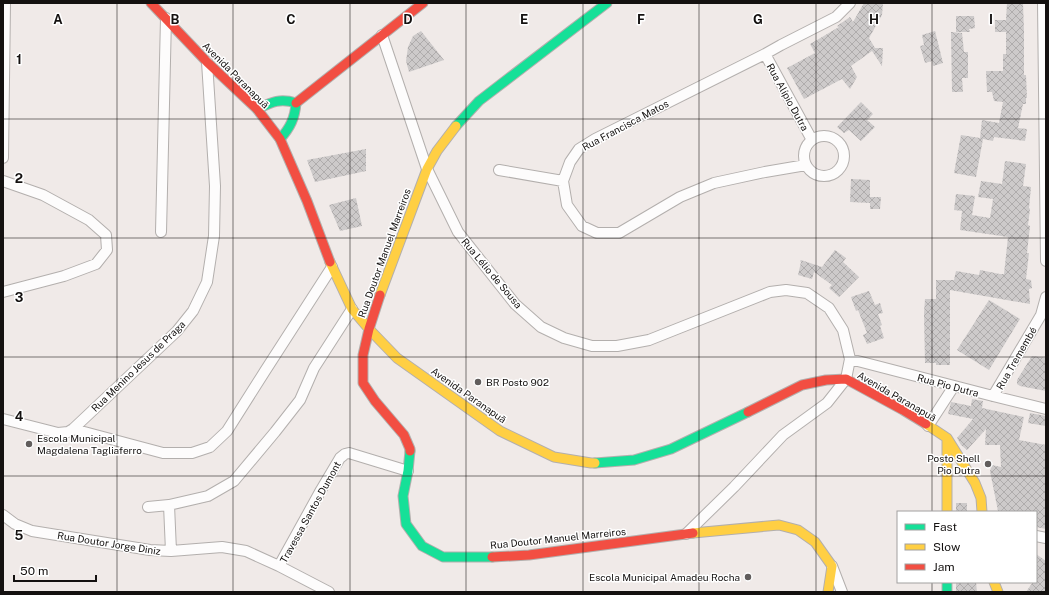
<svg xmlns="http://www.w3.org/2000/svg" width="1049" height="595" font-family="'Public Sans',sans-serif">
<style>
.building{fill:url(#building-cross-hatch)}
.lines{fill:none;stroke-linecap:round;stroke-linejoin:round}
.street-casing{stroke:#b3afad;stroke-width:12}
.fast-casing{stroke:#b3afad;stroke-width:11}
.slow-casing{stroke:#b3afad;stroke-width:11}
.jam-casing{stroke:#b3afad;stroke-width:11}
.street{stroke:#fdfcfc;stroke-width:10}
.fast{stroke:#16e098;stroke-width:9}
.slow{stroke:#ffcf43;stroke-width:9}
.jam{stroke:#f24e42;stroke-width:9}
.grid{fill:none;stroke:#141110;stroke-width:1;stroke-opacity:0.55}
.poi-dot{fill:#615d5c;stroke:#fff;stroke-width:1.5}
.labels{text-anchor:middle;stroke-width:3;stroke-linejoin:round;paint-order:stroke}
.street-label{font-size:10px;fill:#141110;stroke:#fff}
.poi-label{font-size:10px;fill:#141110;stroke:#fff;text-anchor:start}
.grid-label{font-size:13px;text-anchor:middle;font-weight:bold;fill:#141110;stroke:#fff;stroke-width:3;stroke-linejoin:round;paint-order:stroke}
</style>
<defs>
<pattern id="building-cross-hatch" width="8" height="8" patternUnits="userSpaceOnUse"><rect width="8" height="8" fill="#cdcaca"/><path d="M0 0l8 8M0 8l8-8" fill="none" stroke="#afacac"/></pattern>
</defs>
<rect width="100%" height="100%" fill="#f0eae8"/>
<!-- building -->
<path class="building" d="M 864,3 L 883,3 L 882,15 L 869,38 L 875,48 L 883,48 L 882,66 L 872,51 L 851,66 L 857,77 L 850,89 L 842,79 L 804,99 L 787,68 L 815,53 L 810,44 L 817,40 L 839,27 L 837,26 L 850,17 L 853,22 Z
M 1007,3 L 1023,3 L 1024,32 L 1024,75 L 1026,75 L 1027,98 L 1026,98 L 1026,104 L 1023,104 L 1018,128 L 1027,129 L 1025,141 L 994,137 L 993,141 L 983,139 L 976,177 L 954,173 L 961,135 L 980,138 L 982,120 L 999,123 L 1003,102 L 994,101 L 992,92 L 987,92 L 986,71 L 1003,71 L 1003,54 L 1006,54 L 1006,32 L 995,32 L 995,20 L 1006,20 Z
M 956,16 L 974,16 L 975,28 L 969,29 L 970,32 L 956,32 Z
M 421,31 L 444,60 L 409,72 L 406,61 L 408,47 L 413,36 Z
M 935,31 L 943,63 L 933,66 L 932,61 L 925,63 L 920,46 L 924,45 L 922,35 Z
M 951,32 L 962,33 L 964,52 L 968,52 L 968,78 L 962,78 L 963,92 L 952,92 Z
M 861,102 L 873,114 L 867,120 L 875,127 L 861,141 L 849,130 L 844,133 L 837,127 Z
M 366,149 L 366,171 L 315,182 L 307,160 Z
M 1005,161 L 1026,164 L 1023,186 L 1031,187 L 1029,208 L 1030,209 L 1028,225 L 1030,226 L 1027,253 L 1029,253 L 1026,279 L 1031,280 L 1032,288 L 1029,289 L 1030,304 L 950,290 L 950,365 L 936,365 L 936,363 L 925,363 L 924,313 L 925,299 L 936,299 L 936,280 L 954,280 L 956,271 L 979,275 L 980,270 L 1000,274 L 1004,274 L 1008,237 L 960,230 L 962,211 L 954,210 L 956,194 L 975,196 L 972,215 L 990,218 L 993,199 L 978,197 L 981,181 L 1002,184 Z
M 851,179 L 870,180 L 870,197 L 881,197 L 880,209 L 870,209 L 870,203 L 850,202 Z
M 356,198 L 362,226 L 340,231 L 329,205 Z
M 835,250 L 846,258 L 843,262 L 859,277 L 839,297 L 829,288 L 832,285 L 814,272 L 812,279 L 798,275 L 801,262 L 800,261 L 801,260 L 822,267 Z
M 869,291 L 875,305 L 880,303 L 883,313 L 878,314 L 882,325 L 880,326 L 884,338 L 867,344 L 863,335 L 867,333 L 858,310 L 856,311 L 851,297 Z
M 989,300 L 1020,319 L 989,370 L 957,350 Z
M 1032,356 L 1046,358 L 1046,391 L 1020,386 L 1017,384 L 1017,380 Z
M 972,399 L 983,401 L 982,408 L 1024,417 L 1019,440 L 1046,445 L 1046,529 L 1036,527 L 1036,512 L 1002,512 L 998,511 L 990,471 L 992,465 L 1001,467 L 1000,445 L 985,445 L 986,429 L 967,450 L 961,445 L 957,438 L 973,419 L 948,414 L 951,402 L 971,406 Z
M 1030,413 L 1046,416 L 1046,426 L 1028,423 Z
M 956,503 L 967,503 L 967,512 L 956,512 Z
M 1036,554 L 1046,561 L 1046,592 L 1026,592 L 1033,582 L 1036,582 Z
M 956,582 L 976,582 L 977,592 L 956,592 Z"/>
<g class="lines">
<!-- street casing -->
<g class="street-casing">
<path id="street" d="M 1043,3 L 1046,261
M 382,35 L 427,169 L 458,232 L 515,304 L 541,327 L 564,338 L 592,346 L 617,346 L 649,340 L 770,292 L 786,290 L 807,293 L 829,308 L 843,330 L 850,359 L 846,379 L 827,403 L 783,435 L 734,487 L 686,534
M 765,54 L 812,140
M804 156a20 20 0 1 1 40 0a20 20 0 1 1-40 0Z
M 3,158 L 5,3
M 806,165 L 765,172 L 714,183 L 680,197 L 619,233 L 597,233 L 582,226 L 567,205 L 563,181 L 570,162 L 579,149 L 595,139 L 765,54 L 781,45 L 836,17 L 850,3
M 499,170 L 563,181
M 3,181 L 43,195 L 89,220 L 106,235 L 107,250 L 96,264 L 64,276 L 3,292
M 161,232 L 166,18
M 850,359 L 993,396 L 1046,409
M 993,396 L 1041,315 L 1046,297
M 3,419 L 58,433 L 68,432 L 73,429 L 177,331 L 193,311 L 207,282 L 214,236 L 215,186 L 207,62
M 928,426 L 954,386
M 73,429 L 163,453 L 192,453 L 210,447 L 227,431 L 265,371 L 332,267
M 169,505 L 171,551
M 148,507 L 169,505 L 208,496 L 234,481 L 275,432 L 300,400 L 314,368 L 352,309
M 3,515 L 15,524 L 32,531 L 150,550 L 171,551 L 222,547 L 246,551 L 279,566 L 329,592
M 1036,536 L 1046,538
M 279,566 L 321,490 L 340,458 L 345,454 L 349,453 L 408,471
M 832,566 L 842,592"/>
</g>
<!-- fast casing -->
<g class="fast-casing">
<path id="fast" d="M 257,109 C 272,102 280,98 296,103
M 456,126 L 479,101 L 607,3
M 280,139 C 290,128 295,118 296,103
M 410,451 L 408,471 L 403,496 L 406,524 L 422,546 L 443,557 L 492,557
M 595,463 L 634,460 L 671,449 L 748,412
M 947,582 L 947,592"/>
</g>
<!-- slow casing -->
<g class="slow-casing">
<path id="slow" d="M 330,262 L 352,309 L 369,329 L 397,358 L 500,431 L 554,457 L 591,463 L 595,463
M 380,295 L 427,169 L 437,151 L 456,126
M 926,424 L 947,438 L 975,483 L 981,498 L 982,512
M 947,438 L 947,512
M 693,533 L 779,525 L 798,530 L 815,542 L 832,566 L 828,592
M 994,582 L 998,592"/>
</g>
<!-- jam casing -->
<g class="jam-casing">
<path id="jam" d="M 151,3 L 207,62 L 257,109 L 280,139 L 307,201 L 330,262
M 296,103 L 423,3
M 380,295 L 369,329 L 363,355 L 363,383 L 375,401 L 404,435 L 410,449 L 410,451
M 748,412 L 802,385 L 826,380 L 846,379 L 903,410 L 926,424
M 492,557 L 529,555 L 693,533"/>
</g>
<!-- street -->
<use href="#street" class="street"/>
<!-- fast -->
<use href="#fast" class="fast"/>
<!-- slow -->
<use href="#slow" class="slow"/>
<!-- jam -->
<use href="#jam" class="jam"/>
</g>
<!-- grid -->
<path class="grid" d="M 117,3 L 117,592M 233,3 L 233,592M 350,3 L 350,592M 466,3 L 466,592M 583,3 L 583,592M 699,3 L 699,592M 816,3 L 816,592M 932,3 L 932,512M 3,119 L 1046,119M 3,238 L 1046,238M 3,357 L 1046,357M 3,476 L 1046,476M 932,582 L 932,592"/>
<!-- markers -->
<g class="poi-dot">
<circle cx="478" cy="382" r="4"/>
<circle cx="29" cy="444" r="4"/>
<circle cx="988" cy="464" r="4"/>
<circle cx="748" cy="577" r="4"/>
</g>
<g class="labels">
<!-- street labels -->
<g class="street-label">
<text transform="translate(236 75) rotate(45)" y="4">Avenida Paranapuã</text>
<text transform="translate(788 97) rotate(61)" y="4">Rua Alípio Dutra</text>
<text transform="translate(625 125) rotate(-28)" y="4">Rua Francisca Matos</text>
<text transform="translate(384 253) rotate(-70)" y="4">Rua Doutor Manuel Marreiros</text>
<text transform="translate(492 273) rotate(50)" y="4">Rua Lélio de Sousa</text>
<text transform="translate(1016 358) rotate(-60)" y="4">Rua Tremembé</text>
<text transform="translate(138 366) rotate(-44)" y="4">Rua Menino Jesus de Praga</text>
<text transform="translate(948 385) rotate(15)" y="4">Rua Pio Dutra</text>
<text transform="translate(469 395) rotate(35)" y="4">Avenida Paranapuã</text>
<text transform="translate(897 396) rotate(30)" y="4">Avenida Paranapuã</text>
<text transform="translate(310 512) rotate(-61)" y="4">Travessa Santos Dumont</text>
<text transform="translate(558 538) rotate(-6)" y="4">Rua Doutor Manuel Marreiros</text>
<text transform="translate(109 543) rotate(9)" y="4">Rua Doutor Jorge Diniz</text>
</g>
<!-- poi labels -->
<g class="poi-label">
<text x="486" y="386">BR Posto 902</text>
<text x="37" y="442">Escola Municipal<tspan x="37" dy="12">Magdalena Tagliaferro</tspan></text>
<text x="980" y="462" text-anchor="end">Posto Shell<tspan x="980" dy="12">Pio Dutra</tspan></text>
<text x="740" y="581" text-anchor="end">Escola Municipal Amadeu Rocha</text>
</g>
</g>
<g class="grid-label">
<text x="58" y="24">A</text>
<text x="175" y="24">B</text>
<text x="291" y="24">C</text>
<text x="408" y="24">D</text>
<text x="524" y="24">E</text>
<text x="641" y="24">F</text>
<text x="758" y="24">G</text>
<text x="874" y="24">H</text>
<text x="991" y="24">I</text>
<text x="19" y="64">1</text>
<text x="19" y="183">2</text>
<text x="19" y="302">3</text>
<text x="19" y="421">4</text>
<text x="19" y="540">5</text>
</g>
<!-- border -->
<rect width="1049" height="595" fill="none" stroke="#141110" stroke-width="8"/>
<!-- legend -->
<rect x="897" y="511" width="140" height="72" fill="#ffffff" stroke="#a1a09f"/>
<rect x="905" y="524" width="20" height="6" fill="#16e098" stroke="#a1a09f"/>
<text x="933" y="531" font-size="12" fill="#141110">Fast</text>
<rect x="905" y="544" width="20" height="6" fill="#ffcf43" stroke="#a1a09f"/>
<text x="933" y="551" font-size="12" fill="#141110">Slow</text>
<rect x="905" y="564" width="20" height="6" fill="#f24e42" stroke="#a1a09f"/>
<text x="933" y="571" font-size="12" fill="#141110">Jam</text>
<!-- scale -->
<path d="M14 575v6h82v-6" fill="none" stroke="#141110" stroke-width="2"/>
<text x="20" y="575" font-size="12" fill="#141110" stroke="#ffffff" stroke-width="3" paint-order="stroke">50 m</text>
</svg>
